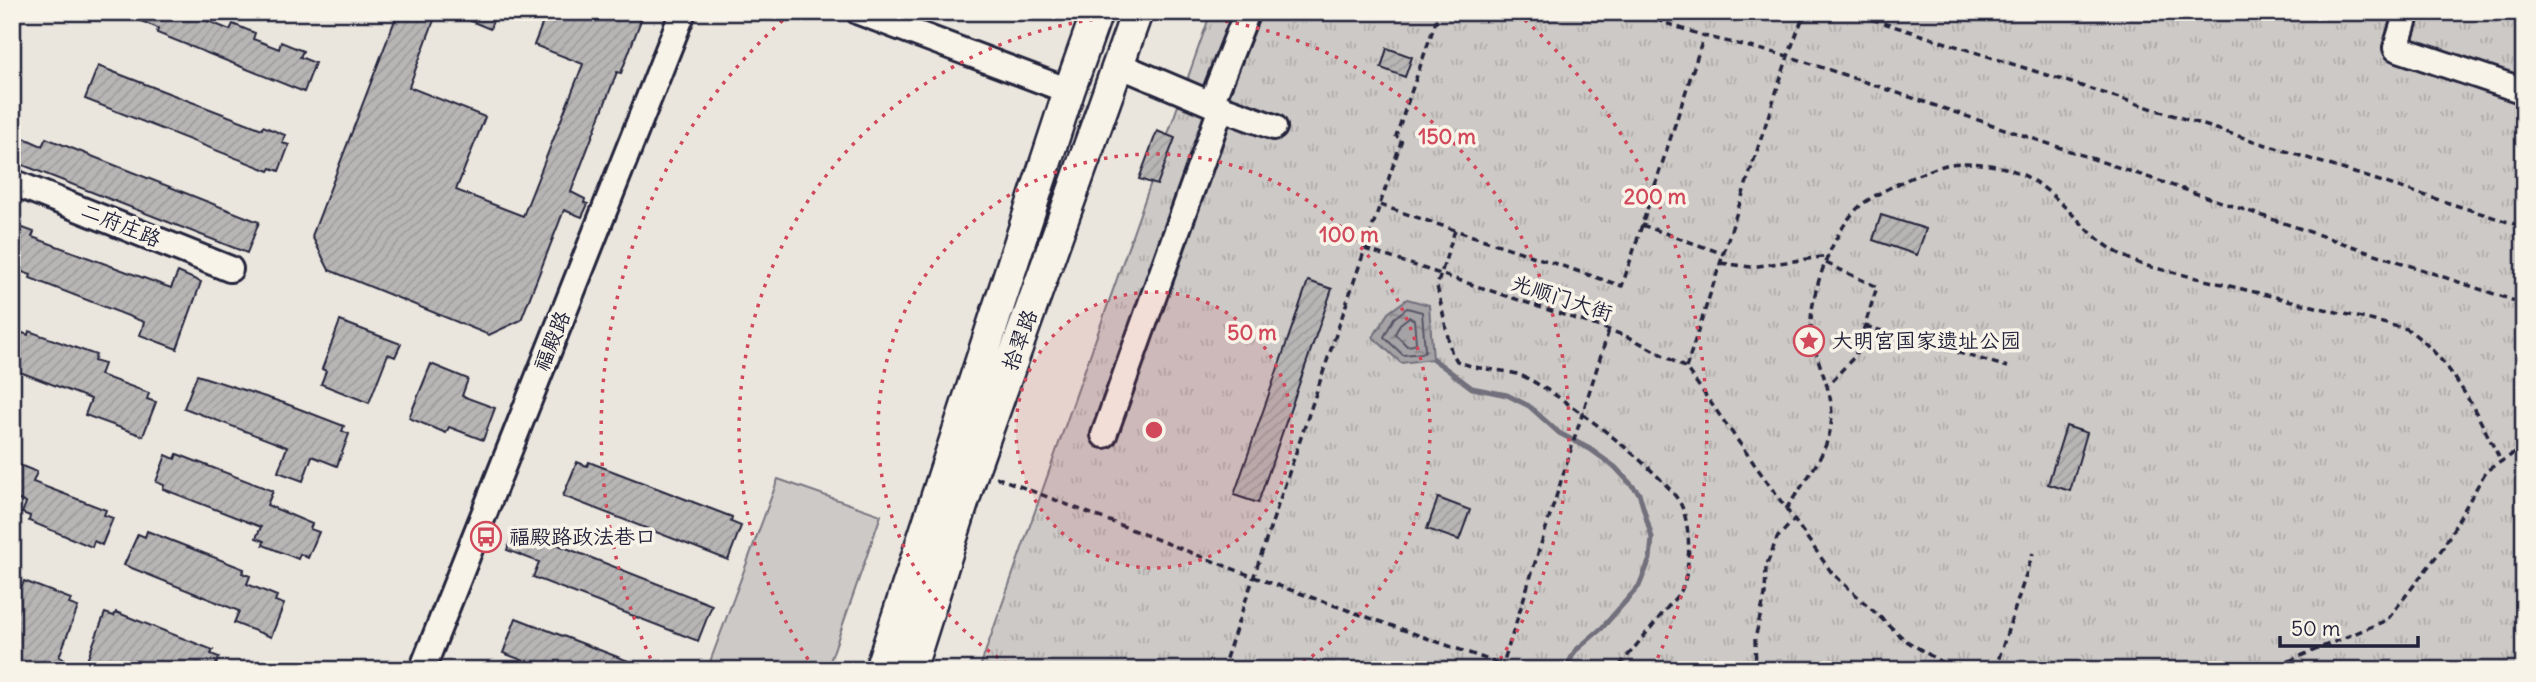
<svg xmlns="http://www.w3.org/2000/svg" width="2536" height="682" font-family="Delius,'LXGW WenKai TC',sans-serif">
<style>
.grass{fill:#cdc9c6;stroke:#787680;stroke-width:2}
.park{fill:url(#park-tufts);stroke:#787680;stroke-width:2}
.water{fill:url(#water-ripples);stroke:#716f7b;stroke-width:2}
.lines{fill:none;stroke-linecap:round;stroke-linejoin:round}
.shore{stroke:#575666;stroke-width:2}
.stream{stroke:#716f7b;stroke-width:5}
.building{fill:url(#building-hatch);stroke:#22223b;stroke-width:2}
.minor-casing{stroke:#22223b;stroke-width:30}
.major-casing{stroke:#22223b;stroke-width:35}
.path{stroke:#22223b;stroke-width:3.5;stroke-dasharray:7 5;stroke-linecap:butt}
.minor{stroke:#f7f3e8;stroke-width:24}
.major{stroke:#f7f3e8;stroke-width:30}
.ring{fill:none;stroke:#d1495b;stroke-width:3.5;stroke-dasharray:3.5 7}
.labels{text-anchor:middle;stroke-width:7;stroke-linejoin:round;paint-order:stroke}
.street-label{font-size:21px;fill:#22223b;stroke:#f7f3e8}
.poi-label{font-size:21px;fill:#22223b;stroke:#f7f3e8;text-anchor:start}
.centre{fill:#d1495b;stroke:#f7f3e8;stroke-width:3.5}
.ring-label{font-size:21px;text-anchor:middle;font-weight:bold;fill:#d1495b;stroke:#f7f3e8;stroke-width:7;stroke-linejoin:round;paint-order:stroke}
</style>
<defs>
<pattern id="park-tufts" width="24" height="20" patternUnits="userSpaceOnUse" patternTransform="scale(1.75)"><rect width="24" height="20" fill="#cdc9c6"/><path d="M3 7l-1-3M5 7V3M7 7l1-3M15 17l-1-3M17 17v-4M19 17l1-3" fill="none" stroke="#b0acab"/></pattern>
<pattern id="water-ripples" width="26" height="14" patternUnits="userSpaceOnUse" patternTransform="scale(1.75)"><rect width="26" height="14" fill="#a6a3a6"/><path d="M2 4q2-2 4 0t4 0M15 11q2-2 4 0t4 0" fill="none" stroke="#878488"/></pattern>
<pattern id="building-hatch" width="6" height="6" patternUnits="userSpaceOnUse" patternTransform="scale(1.75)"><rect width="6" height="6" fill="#b8b6b5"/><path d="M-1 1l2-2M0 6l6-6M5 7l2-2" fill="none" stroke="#9e9c9d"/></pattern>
</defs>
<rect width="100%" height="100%" fill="#eae6de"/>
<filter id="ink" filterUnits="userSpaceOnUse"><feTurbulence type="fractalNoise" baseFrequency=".0143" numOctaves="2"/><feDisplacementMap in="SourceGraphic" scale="14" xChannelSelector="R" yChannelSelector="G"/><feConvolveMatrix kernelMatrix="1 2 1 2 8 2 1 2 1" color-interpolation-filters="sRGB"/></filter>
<g filter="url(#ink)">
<!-- grass -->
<path class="grass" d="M 778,479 L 881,515 L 827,670 L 707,670 Z"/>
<!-- park -->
<path class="park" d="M 1211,12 L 2524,12 L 2524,670 L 979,670 Z"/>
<!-- water -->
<path class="water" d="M 1407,299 L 1429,305 L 1433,359 L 1401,363 L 1373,337 L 1388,313 Z"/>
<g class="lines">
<!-- shore -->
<path class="shore" d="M 1407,308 L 1422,312 L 1425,350 L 1423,353 L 1403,355 L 1384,337 L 1394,318 Z
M 1409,317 L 1414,320 L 1416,342 L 1414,345 L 1407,346 L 1395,334 L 1400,324 Z"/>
<!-- stream -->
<path class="stream" d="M 1433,359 L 1472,388 L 1507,395 L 1529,406 L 1559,433 L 1590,449 L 1615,467 L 1639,493 L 1652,538 L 1650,559 L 1639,586 L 1602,628 L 1575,651 L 1565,670"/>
</g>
<!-- building -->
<path class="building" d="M 120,12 L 207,12 L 203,19 L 230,30 L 233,24 L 255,33 L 253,39 L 279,49 L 281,42 L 303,51 L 300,57 L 315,63 L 304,92 L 157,33 L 158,28 Z
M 398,12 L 437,12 L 409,87 L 485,117 L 456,190 L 523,216 L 583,64 L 534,45 L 547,12 L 644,12 L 621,73 L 617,72 L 571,192 L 585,199 L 584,203 L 588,204 L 582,217 L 564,210 L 521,320 L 489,335 L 329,270 L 312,236 Z
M 449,12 L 496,12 L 490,29 Z
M 1387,48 L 1412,57 L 1405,77 L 1381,68 Z
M 98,66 L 262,129 L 263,126 L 285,135 L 282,143 L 289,145 L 279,171 L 271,168 L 269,171 L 85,99 Z
M 1157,131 L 1175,138 L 1157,185 L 1139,179 Z
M 24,138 L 42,146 L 46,138 L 259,222 L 247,253 L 15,162 Z
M 1881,215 L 1926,229 L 1917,255 L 1873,240 Z
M 12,224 L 34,232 L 32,237 L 171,288 L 178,272 L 201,282 L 177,349 L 140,335 L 144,322 L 30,278 L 31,275 L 12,268 Z
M 1308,281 L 1332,289 L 1258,503 L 1234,495 Z
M 340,321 L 401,344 L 395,357 L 388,354 L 369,403 L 321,384 L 326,371 L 322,369 Z
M 12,329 L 28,335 L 29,331 L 96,355 L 94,361 L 104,364 L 100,375 L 149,393 L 147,399 L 156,402 L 143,436 L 85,415 L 91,399 L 12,369 Z
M 431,364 L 468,379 L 462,396 L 495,408 L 483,440 L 449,427 L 446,433 L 409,418 Z
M 197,375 L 284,403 L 344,426 L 342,431 L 349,434 L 337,466 L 312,456 L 303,481 L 278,472 L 287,447 L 184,408 Z
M 2066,426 L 2087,433 L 2070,491 L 2048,484 Z
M 177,454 L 273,491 L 267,505 L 312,524 L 310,529 L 319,532 L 308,558 L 300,554 L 298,559 L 263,545 L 264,541 L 256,538 L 261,527 L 163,489 L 164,485 L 156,482 L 166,455 L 175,459 Z
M 12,462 L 37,472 L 33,482 L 106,510 L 104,515 L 113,518 L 102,545 L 94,541 L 92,547 L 29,521 L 30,516 L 22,513 L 26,503 L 12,497 Z
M 577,462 L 587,466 L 589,462 L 732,517 L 731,522 L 741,526 L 728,560 L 563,496 Z
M 1438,498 L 1470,510 L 1459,540 L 1427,529 Z
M 515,528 L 712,605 L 698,641 L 533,577 L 539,562 L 507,550 Z
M 147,531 L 244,569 L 242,573 L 250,576 L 247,584 L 277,596 L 275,601 L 284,604 L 271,637 L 234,623 L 239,611 L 124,565 L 138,534 L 145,537 Z
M 24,581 L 71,599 L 69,604 L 78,607 L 59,657 L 84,668 L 105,613 L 114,616 L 116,612 L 213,650 L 211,654 L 219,657 L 214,670 L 12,670 L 12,582 L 22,586 Z
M 516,618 L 649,669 L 649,670 L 548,670 L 503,653 Z"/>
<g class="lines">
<!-- minor casing -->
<g class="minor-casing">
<path id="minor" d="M 859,12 L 1069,91
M 2407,12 L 2396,48 L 2524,91
M 1119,65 L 1211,104 L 1274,127
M 1211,104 L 1247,12
M 12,182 L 230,269
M 1104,435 L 1221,108
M 422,670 L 683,12"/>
</g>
<!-- major casing -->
<g class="major-casing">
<path id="major" d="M 880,670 L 1069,91 L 1097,12
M 910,670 L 974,468 L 1137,12"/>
</g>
<!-- path -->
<path class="path" d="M 1633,12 L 1704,36 L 1788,56 L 2524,304
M 1849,12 L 2524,227
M 1380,205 L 1622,286 L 1704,36
M 1642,225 L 1724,254
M 1455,230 L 1437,286 L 1451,351 L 1457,361 C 1478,371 1499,368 1520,375 C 1552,387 1670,476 1682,507 C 1691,529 1691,570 1681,591 L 1616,670
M 1365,249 L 1402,139 L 1396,136 L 1439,12
M 1721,263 L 1751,267 L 1829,256
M 1826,263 L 1877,287 L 1855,356 L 1826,387
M 1865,326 L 2008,367
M 1686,368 L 1788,56 L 1805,12
M 996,477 L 1254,577 L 1503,665
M 1786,509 C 1803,483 1827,456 1831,425 C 1837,390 1810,357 1811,321 C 1812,288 1835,228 1860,206 C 1876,192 1926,170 1946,165 C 1964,161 1987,164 2005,168 C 2045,179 2067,212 2097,238 C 2111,250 2126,258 2143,265 L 2407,329 C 2453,360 2476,413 2501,461
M 1222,670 L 1365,249 L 1609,330 L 1633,339 L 1686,368 L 1832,573 L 1905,640 L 1954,670
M 1501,670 L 1609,330
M 1756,670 L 1755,639 L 1765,595 L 1766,567 L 1777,538 L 1794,520
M 1995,670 L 2033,553
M 2267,670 L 2387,620 L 2442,549 L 2486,471 L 2524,447"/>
<!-- minor -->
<use href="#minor" class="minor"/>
<!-- major -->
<use href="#major" class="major"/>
</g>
</g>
<!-- distance rings -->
<circle cx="1154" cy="430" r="138" fill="#d1495b" fill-opacity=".12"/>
<g class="ring">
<circle cx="1154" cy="430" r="138"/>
<path d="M1016 669A276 276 0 1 1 1292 669"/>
<path d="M814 668A415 415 0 1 1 1494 668"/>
<path d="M655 668A553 553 0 0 1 791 13M1517 13A553 553 0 0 1 1653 668"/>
</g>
<!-- icons -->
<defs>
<g id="sight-ring" transform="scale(1.575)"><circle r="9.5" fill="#f7f3e8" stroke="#d1495b" stroke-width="1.5"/><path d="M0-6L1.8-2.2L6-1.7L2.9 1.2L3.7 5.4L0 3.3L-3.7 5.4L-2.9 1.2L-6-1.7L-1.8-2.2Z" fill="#d1495b"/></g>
<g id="bus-ring" transform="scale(1.575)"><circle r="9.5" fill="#f7f3e8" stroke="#d1495b" stroke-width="1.5"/><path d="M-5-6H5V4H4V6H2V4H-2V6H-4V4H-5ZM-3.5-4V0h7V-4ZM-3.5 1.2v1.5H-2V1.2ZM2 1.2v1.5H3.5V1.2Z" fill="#d1495b"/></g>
</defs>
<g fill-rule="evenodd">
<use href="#sight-ring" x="1809" y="341"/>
<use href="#bus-ring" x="486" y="537"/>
</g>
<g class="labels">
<!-- street labels -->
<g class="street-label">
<text transform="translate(121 225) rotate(22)" y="7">二府庄路</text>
<text transform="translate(1562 298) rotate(18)" y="7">光顺门大街</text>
<text transform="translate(1020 340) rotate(-70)" y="7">拾翠路</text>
<text transform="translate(552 341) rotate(-68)" y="7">福殿路</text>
</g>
<!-- poi labels -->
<g class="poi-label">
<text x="1832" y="348">大明宫国家遗址公园</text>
<text x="509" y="544">福殿路政法巷口</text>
</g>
</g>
<circle cx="1154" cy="430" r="10" class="centre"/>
<g class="ring-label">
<text x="1447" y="144">150 m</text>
<text x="1655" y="204">200 m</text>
<text x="1349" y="242">100 m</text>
<text x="1252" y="340">50 m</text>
</g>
<!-- margin -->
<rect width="2536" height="682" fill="none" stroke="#f7f3e8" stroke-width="42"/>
<rect x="21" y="21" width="2494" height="640" fill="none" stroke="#22223b" stroke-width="2.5" filter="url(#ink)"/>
<!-- scale -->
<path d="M2280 636v10h138v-10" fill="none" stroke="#22223b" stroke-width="3.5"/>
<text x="2291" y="636" font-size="21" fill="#22223b" stroke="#f7f3e8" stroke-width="5" paint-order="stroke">50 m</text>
</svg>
